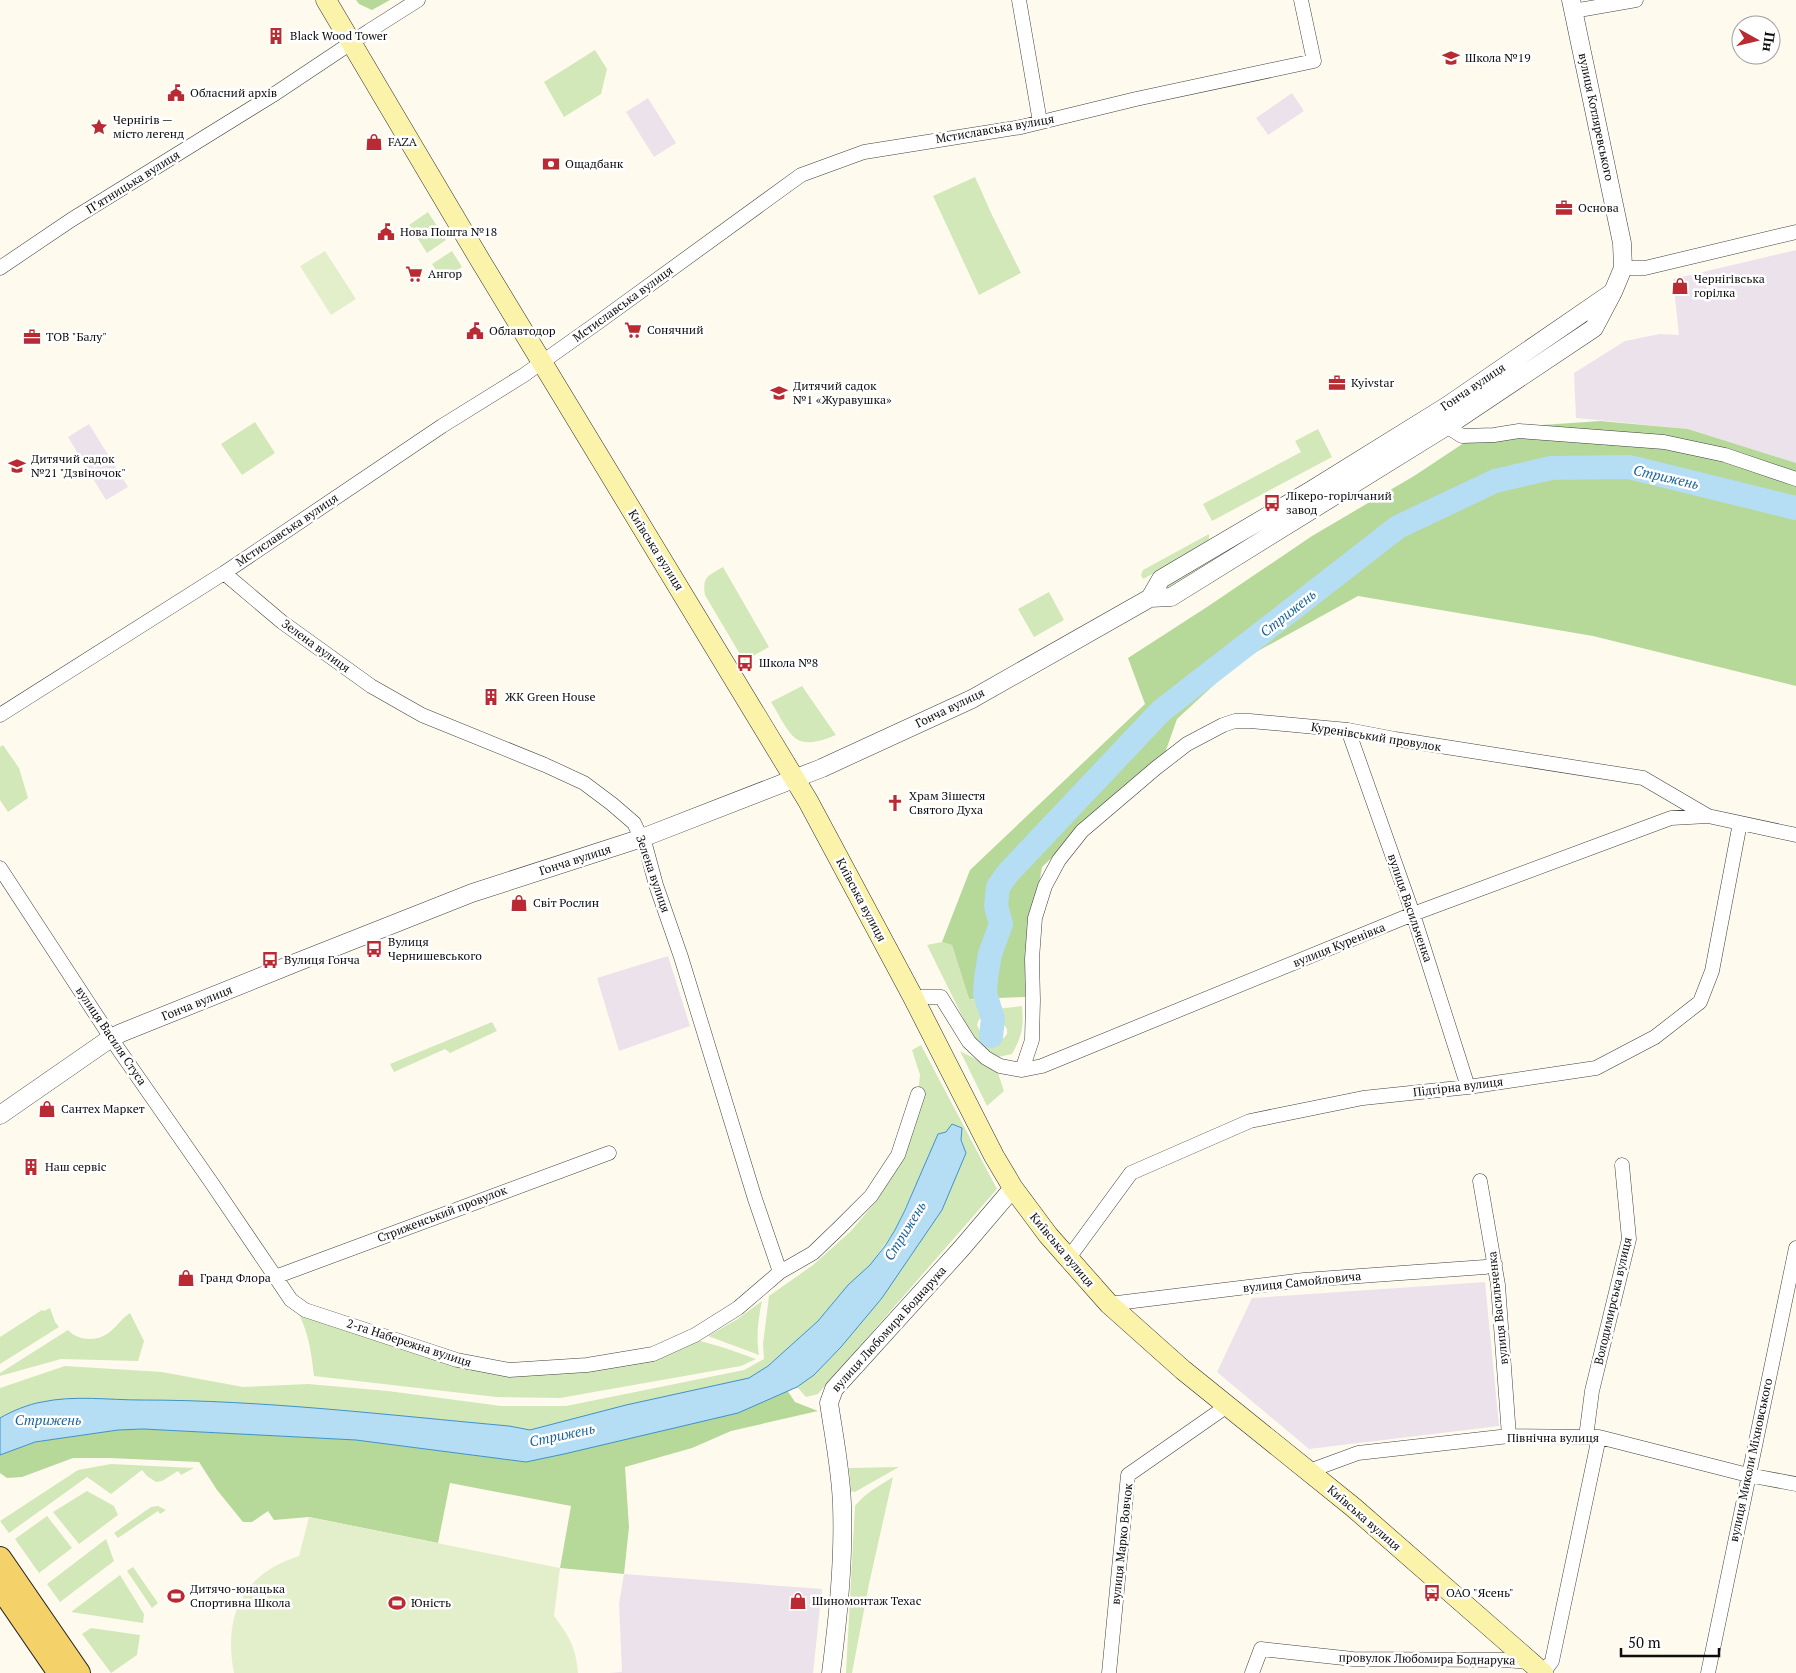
<svg xmlns="http://www.w3.org/2000/svg" width="1796" height="1673" font-family="'PT Serif',serif">
<style>
.industrial{fill:#ebe2ec}
.green{fill:#d2e8b9}
.forest{fill:#b6d899}
.pitch{fill:#e3efcb}
.water{fill:#b5ddf4;stroke:#3e92c9}
.lines{fill:none;stroke-linecap:round;stroke-linejoin:round}
.river{stroke:#b5ddf4;stroke-width:24}
.minor-casing{stroke:#404040;stroke-width:15}
.tertiary-casing{stroke:#404040;stroke-width:19}
.secondary-casing{stroke:#2f2f2f;stroke-width:21}
.primary-casing{stroke:#1e1e1e;stroke-width:24}
.minor{stroke:#fff;stroke-width:14}
.tertiary{stroke:#fff;stroke-width:18}
.secondary{stroke:#fcf3ab;stroke-width:20}
.primary{stroke:#f4d169;stroke-width:22}
.labels{text-anchor:middle;stroke-width:5;stroke-linejoin:round;paint-order:stroke}
.poi-label{font-size:12px;fill:#0d0d0d;stroke:#fff;text-anchor:start}
.street-label{font-size:12px;fill:#0d0d0d;stroke:#fff}
.water-label{font-size:14px;font-style:italic;fill:#1a649b;stroke:#fff}
</style>
<rect width="100%" height="100%" fill="#fefbee"/>
<!-- industrial -->
<path class="industrial" d="M 1292,93 L 1304,111 L 1268,135 L 1256,118 Z
M 648,98 L 676,143 L 654,157 L 626,112 Z
M 1796,250 L 1796,463 L 1688,429 L 1576,418 L 1574,373 L 1625,341 L 1660,334 L 1679,335 L 1673,279 Z
M 89,424 L 128,487 L 106,500 L 68,437 Z
M 668,956 L 690,1026 L 619,1051 L 597,978 Z
M 1485,1282 L 1499,1426 L 1309,1449 L 1217,1372 L 1252,1298 Z
M 624,1574 L 822,1589 L 813,1673 L 609,1673 L 622,1672 L 619,1604 Z"/>
<!-- green -->
<path class="green" d="M 595,50 L 607,69 L 601,94 L 564,117 L 544,82 Z
M 975,177 L 992,215 L 1021,273 L 979,295 L 933,196 Z
M 428,212 L 446,240 L 427,253 L 409,225 Z
M 452,251 L 462,267 L 442,280 L 432,264 Z
M 255,422 L 275,453 L 242,475 L 221,444 Z
M 1318,429 L 1332,457 L 1212,521 L 1203,504 L 1301,452 L 1295,441 Z
M 1393,450 L 1164,593 L 1162,589 Z
M 1209,534 L 1209,542 L 1203,547 L 1143,579 L 1141,575 L 1143,570 Z
M 723,567 L 769,647 L 744,661 L 705,595 C 702,576 708,576 723,567 Z
M 1049,592 L 1064,620 L 1034,637 L 1018,609 Z
M 802,686 L 836,735 C 793,753 792,736 771,702 Z
M 3,745 L 19,768 L 28,798 L 8,812 L 0,800 L 0,747 Z
M 942,942 L 952,945 L 969,999 L 987,1000 L 989,1017 C 981,1016 979,1018 977,1025 L 980,1031 L 998,1039 L 1004,1038 L 1007,1034 L 1007,1029 L 1003,1023 L 996,1020 L 997,1009 L 1022,1006 C 1024,1027 1022,1036 1012,1054 L 993,1058 L 977,1046 L 927,945 Z
M 492,1022 L 497,1031 L 450,1053 L 445,1049 L 394,1072 L 390,1064 Z
M 921,1045 L 997,1189 L 818,1394 L 806,1397 L 797,1387 L 814,1375 L 841,1347 L 882,1298 L 942,1210 L 966,1153 L 961,1140 L 962,1128 L 952,1124 L 928,1158 L 895,1230 L 870,1265 L 848,1285 L 818,1321 L 768,1366 L 749,1378 L 530,1430 L 509,1426 C 387,1415 263,1400 141,1400 C 109,1400 74,1395 42,1402 C 29,1404 12,1411 0,1418 L 0,1388 L 65,1366 L 162,1372 L 243,1387 L 308,1384 L 388,1391 L 501,1406 L 566,1406 L 744,1370 L 764,1359 L 763,1344 L 769,1296 L 813,1265 L 851,1231 L 878,1199 L 898,1155 L 918,1094 L 920,1075 L 912,1050 Z
M 960,1051 L 997,1070 L 1004,1091 L 987,1106 Z
M 762,1301 C 758,1320 756,1336 759,1355 L 708,1336 L 736,1320 Z
M 50,1308 L 55,1322 L 59,1327 L 0,1364 L 0,1337 L 42,1310 L 44,1311 Z
M 298,1312 L 418,1355 L 455,1366 L 507,1374 L 697,1340 L 725,1348 L 756,1359 L 741,1366 L 560,1398 L 496,1397 L 314,1376 C 311,1350 309,1335 298,1312 Z
M 130,1313 L 144,1341 L 138,1361 L 61,1359 L 0,1376 L 0,1373 L 68,1330 C 79,1342 100,1342 112,1330 C 118,1325 122,1318 130,1313 Z
M 111,1464 L 194,1468 L 181,1475 L 178,1471 L 162,1481 L 156,1482 L 147,1476 L 142,1470 L 111,1494 L 87,1477 L 9,1533 L 0,1521 L 78,1470 Z
M 899,1467 L 855,1492 L 851,1491 L 849,1468 Z
M 893,1477 L 869,1584 L 852,1673 L 846,1673 L 855,1506 C 865,1493 879,1486 893,1477 Z
M 87,1491 L 114,1506 L 118,1515 L 79,1544 L 53,1512 Z
M 158,1506 L 166,1510 L 160,1514 L 158,1511 L 118,1538 L 114,1533 L 151,1507 Z
M 47,1516 L 72,1548 L 39,1573 L 15,1539 Z
M 106,1539 L 114,1561 L 60,1602 L 47,1584 Z
M 133,1567 L 158,1603 L 152,1608 L 127,1571 Z
M 120,1575 L 144,1614 L 143,1623 L 71,1612 Z
M 91,1628 L 140,1635 L 137,1655 L 111,1673 L 82,1634 Z"/>
<!-- forest -->
<path class="forest" d="M 356,0 L 390,0 L 372,10 L 359,4 Z
M 1600,421 L 1688,429 L 1796,463 L 1796,686 L 1593,636 L 1358,596 L 1240,661 L 1177,719 L 1165,753 L 1135,779 L 1042,867 L 1029,943 L 1025,997 L 969,999 L 952,945 L 942,942 L 970,870 L 1145,704 L 1128,658 L 1207,607 L 1312,536 L 1414,476 L 1485,429 Z
M 787,1390 L 795,1402 L 818,1411 L 731,1431 L 692,1448 L 625,1467 L 629,1527 L 624,1574 L 560,1568 L 571,1506 L 450,1483 L 438,1543 L 309,1517 L 274,1520 L 268,1511 L 252,1522 L 243,1522 L 217,1490 L 199,1462 L 110,1458 L 73,1458 L 22,1477 L 7,1478 L 0,1473 L 0,1455 L 35,1442 L 118,1430 L 143,1429 L 356,1440 L 526,1462 L 776,1396 Z"/>
<!-- pitch -->
<path class="pitch" d="M 325,251 L 356,299 L 331,315 L 300,266 Z
M 309,1517 L 560,1568 L 554,1616 C 569,1636 576,1647 578,1673 L 234,1673 C 223,1616 242,1574 299,1556 Z"/>
<!-- water -->
<path class="water" d="M 952,1124 L 962,1128 L 961,1140 L 966,1153 L 942,1210 L 882,1298 L 841,1347 L 814,1375 L 797,1387 L 738,1413 L 564,1454 L 526,1462 L 356,1440 L 143,1429 L 118,1430 L 35,1442 L 0,1455 L 0,1418 C 12,1411 29,1404 42,1402 C 74,1395 109,1400 141,1400 C 263,1400 387,1415 509,1426 L 530,1430 L 626,1405 L 749,1378 L 768,1366 L 818,1321 L 848,1285 L 870,1265 L 885,1246 L 895,1230 L 905,1210 L 938,1134 L 946,1132 Z"/>
<g class="lines">
<!-- river -->
<path class="river" d="M 991,1036 L 993,1019 L 985,993 L 986,978 L 990,954 L 1001,924 L 996,906 L 998,887 L 1008,873 L 1161,711 L 1398,527 L 1495,481 L 1551,468 L 1629,467 L 1796,508"/>
<!-- minor casing -->
<g class="minor-casing">
<path id="minor" d="M 1019,0 L 1040,122
M 1573,11 L 1636,0
M 0,268 L 71,220 L 276,93 L 369,31 L 418,0
M 1623,268 L 1645,268 L 1796,232
M 1446,426 L 1462,436 L 1494,435 L 1519,431 L 1664,442 L 1725,455 L 1796,479
M 224,573 L 282,622 L 371,686 L 422,715 L 545,765 L 584,783 L 612,804 L 634,823 L 646,848 L 656,885 L 681,957 L 755,1199 L 780,1272
M 0,715 L 224,573 L 442,426 L 524,375 L 600,321 L 801,175 L 864,152 L 1021,127 L 1136,99 L 1314,61 L 1301,0
M 1348,730 L 1413,914 L 1468,1087
M 0,868 L 119,1050 L 211,1182 L 291,1300 L 305,1310 L 457,1360 L 509,1370 L 587,1365 L 653,1354 L 695,1335 L 738,1308 L 780,1272 L 813,1253 L 840,1227 L 871,1196 L 898,1155 L 918,1094
M 913,997 L 941,997 L 969,1042 L 986,1058 L 1000,1066 L 1022,1070 L 1042,1066 L 1413,914 L 1671,818 L 1708,816 L 1796,835
M 1022,1070 L 1032,1040 L 1033,1000 L 1032,959 L 1035,918 L 1045,886 L 1059,860 L 1082,831 L 1156,768 L 1187,744 L 1223,725 L 1235,721 L 1250,721 L 1348,730 L 1395,739 L 1643,778 L 1708,816
M 1480,1181 L 1498,1285 L 1509,1436
M 1068,1259 L 1131,1173 L 1250,1121 L 1363,1098 L 1468,1087 L 1596,1068 L 1655,1037 L 1700,1002 L 1712,971 L 1740,823
M 275,1277 L 609,1153
M 1109,1304 L 1304,1280 L 1485,1267 L 1495,1264
M 1586,1437 L 1592,1391 L 1629,1239 L 1622,1165
M 1309,1471 L 1358,1453 L 1509,1436 L 1599,1437 L 1748,1475 L 1796,1484
M 1109,1673 L 1128,1475 L 1227,1406
M 1252,1673 L 1261,1649 L 1353,1659 L 1505,1660 L 1529,1662
M 1543,1673 L 1552,1661 L 1599,1437
M 1708,1673 L 1796,1248"/>
</g>
<!-- tertiary casing -->
<g class="tertiary-casing">
<path id="tertiary" d="M 1150,598 L 1171,597 L 1455,421 L 1594,328 L 1613,292 L 1623,268 L 1622,243 L 1571,0
M 0,1115 L 111,1038 L 121,1033 L 295,963 L 472,893 L 642,838 L 822,768 L 972,699 L 1150,598 L 1161,579 L 1310,491 L 1447,406 L 1613,292
M 831,1673 C 838,1617 844,1562 842,1505 C 841,1471 834,1437 829,1403 L 834,1389 L 961,1249 L 1013,1188"/>
</g>
<!-- secondary casing -->
<g class="secondary-casing">
<path id="secondary" d="M 326,0 L 480,260 L 808,801 L 913,997 L 994,1156 L 1013,1188 L 1048,1235 L 1109,1304 L 1183,1370 L 1353,1507 L 1543,1673"/>
</g>
<!-- primary casing -->
<g class="primary-casing">
<path id="primary" d="M 0,1558 L 79,1673
M 0,1587 L 59,1673"/>
</g>
<!-- minor -->
<use href="#minor" class="minor"/>
<!-- tertiary -->
<use href="#tertiary" class="tertiary"/>
<!-- secondary -->
<use href="#secondary" class="secondary"/>
<!-- primary -->
<use href="#primary" class="primary"/>
</g>
<!-- icons -->
<defs>
<g id="building-bare" transform="scale(1.35)"><path d="M-4-6H4V6H1V3H-1V6H-4ZM-2.5-4.3h1.7v1.8h-1.7ZM.8-4.3h1.7v1.8H.8ZM-2.5-1h1.7V.8h-1.7ZM.8-1h1.7V.8H.8Z" fill="#b92a32" stroke="#fff" stroke-width="2.5" paint-order="stroke"/></g>
<g id="school-bare" transform="scale(1.35)"><path d="M0-5L7-2L0 1L-7-2ZM-4 1L0 2.5L4 1V4Q0 6-4 4Z" fill="#b92a32" stroke="#fff" stroke-width="2.5" paint-order="stroke"/></g>
<g id="civic-bare" transform="scale(1.35)"><path d="M-.6-6.5H3V-4.5H.6V-3L4-1V1h2V6H-6V1h2V-1L-.6-3ZM-1.2 2.5V6h2.4V2.5Z" fill="#b92a32" stroke="#fff" stroke-width="2.5" paint-order="stroke"/></g>
<g id="sight-bare" transform="scale(1.35)"><path d="M0-6L1.8-2.2L6-1.7L2.9 1.2L3.7 5.4L0 3.3L-3.7 5.4L-2.9 1.2L-6-1.7L-1.8-2.2Z" fill="#b92a32" stroke="#fff" stroke-width="2.5" paint-order="stroke"/></g>
<g id="shop-bare" transform="scale(1.35)"><path d="M-5-2.5h2.3a2.7 3.5 0 0 1 5.4 0H5L5.5 6h-11ZM-1.5-2.5h3a1.5 2.3 0 0 0-3 0Z" fill="#b92a32" stroke="#fff" stroke-width="2.5" paint-order="stroke"/></g>
<g id="bank-bare" transform="scale(1.35)"><path d="M-6-4H6V4H-6ZM0-2.3a2.3 2.3 0 1 0 0 4.6a2.3 2.3 0 1 0 0-4.6Z" fill="#b92a32" stroke="#fff" stroke-width="2.5" paint-order="stroke"/></g>
<g id="office-bare" transform="scale(1.35)"><path d="M-6-3h4V-5.5h4V-3h4V5H-6ZM-1-4.5V-3h2v-1.5ZM-6 0V1H6V0Z" fill="#b92a32" stroke="#fff" stroke-width="2.5" paint-order="stroke"/></g>
<g id="supermarket-bare" transform="scale(1.35)"><path d="M-6-5.5h2.5l.6 2H6L4.5 2H-2.5L-4.4-4H-6ZM-1.5 3.2a1.3 1.3 0 1 0 .1 0ZM3 3.2a1.3 1.3 0 1 0 .1 0Z" fill="#b92a32" stroke="#fff" stroke-width="2.5" paint-order="stroke"/></g>
<g id="bus-bare" transform="scale(1.35)"><path d="M-5-6H5V4H4V6H2V4H-2V6H-4V4H-5ZM-3.5-4V0h7V-4ZM-3.5 1.2v1.5H-2V1.2ZM2 1.2v1.5H3.5V1.2Z" fill="#b92a32" stroke="#fff" stroke-width="2.5" paint-order="stroke"/></g>
<g id="church-bare" transform="scale(1.35)"><path d="M-1.2-6h2.4v3.5h3.3v2.4h-3.3V6h-2.4V-.1h-3.3v-2.4h3.3Z" fill="#b92a32" stroke="#fff" stroke-width="2.5" paint-order="stroke"/></g>
<g id="stadium-bare" transform="scale(1.35)"><path d="M0-5a6.5 5 0 1 0 0 10a6.5 5 0 1 0 0-10ZM-3.5-1.8h7v3.6h-7Z" fill="#b92a32" stroke="#fff" stroke-width="2.5" paint-order="stroke"/></g>
</defs>
<g fill-rule="evenodd">
<use href="#building-bare" x="276" y="36"/>
<use href="#school-bare" x="1451" y="58"/>
<use href="#civic-bare" x="176" y="93"/>
<use href="#sight-bare" x="99" y="127"/>
<use href="#shop-bare" x="374" y="142"/>
<use href="#bank-bare" x="551" y="164"/>
<use href="#office-bare" x="1564" y="208"/>
<use href="#civic-bare" x="386" y="232"/>
<use href="#supermarket-bare" x="414" y="274"/>
<use href="#shop-bare" x="1680" y="286"/>
<use href="#supermarket-bare" x="633" y="330"/>
<use href="#civic-bare" x="475" y="331"/>
<use href="#office-bare" x="32" y="337"/>
<use href="#office-bare" x="1337" y="383"/>
<use href="#school-bare" x="779" y="393"/>
<use href="#school-bare" x="17" y="466"/>
<use href="#bus-bare" x="1272" y="503"/>
<use href="#bus-bare" x="745" y="663"/>
<use href="#building-bare" x="491" y="697"/>
<use href="#church-bare" x="895" y="803"/>
<use href="#shop-bare" x="519" y="903"/>
<use href="#bus-bare" x="374" y="949"/>
<use href="#bus-bare" x="270" y="960"/>
<use href="#shop-bare" x="47" y="1109"/>
<use href="#building-bare" x="31" y="1167"/>
<use href="#shop-bare" x="186" y="1278"/>
<use href="#bus-bare" x="1432" y="1593"/>
<use href="#stadium-bare" x="176" y="1596"/>
<use href="#shop-bare" x="798" y="1601"/>
<use href="#stadium-bare" x="397" y="1603"/>
</g>
<g class="labels">
<!-- poi labels -->
<g class="poi-label">
<text x="290" y="40">Black Wood Tower</text>
<text x="1465" y="62">Школа №19</text>
<text x="190" y="97">Обласний архів</text>
<text x="113" y="124">Чернігів —<tspan x="113" dy="14">місто легенд</tspan></text>
<text x="388" y="146">FAZA</text>
<text x="565" y="168">Ощадбанк</text>
<text x="1578" y="212">Основа</text>
<text x="400" y="236">Нова Пошта №18</text>
<text x="428" y="278">Ангор</text>
<text x="1694" y="283">Чернігівська<tspan x="1694" dy="14">горілка</tspan></text>
<text x="647" y="334">Сонячний</text>
<text x="489" y="335">Облавтодор</text>
<text x="46" y="341">ТОВ "Балу"</text>
<text x="1351" y="387">Kyivstar</text>
<text x="793" y="390">Дитячий садок<tspan x="793" dy="14">№1 «Журавушка»</tspan></text>
<text x="31" y="463">Дитячий садок<tspan x="31" dy="14">№21 "Дзвіночок"</tspan></text>
<text x="1286" y="500">Лікеро-горілчаний<tspan x="1286" dy="14">завод</tspan></text>
<text x="759" y="667">Школа №8</text>
<text x="505" y="701">ЖК Green House</text>
<text x="909" y="800">Храм Зішестя<tspan x="909" dy="14">Святого Духа</tspan></text>
<text x="533" y="907">Свiт Рослин</text>
<text x="388" y="946">Вулиця<tspan x="388" dy="14">Чернишевського</tspan></text>
<text x="284" y="964">Вулиця Гонча</text>
<text x="61" y="1113">Сантех Маркет</text>
<text x="45" y="1171">Наш сервіс</text>
<text x="200" y="1282">Гранд Флора</text>
<text x="190" y="1593">Дитячо-юнацька<tspan x="190" dy="14">Спортивна Школа</tspan></text>
<text x="1446" y="1597">ОАО "Ясень"</text>
<text x="812" y="1605">Шиномонтаж Техас</text>
<text x="411" y="1607">Юність</text>
</g>
<!-- street labels -->
<g class="street-label">
<text transform="translate(1596 117) rotate(78)" y="4">вулиця Котляревського</text>
<text transform="translate(995 129) rotate(-10)" y="4">Мстиславська вулиця</text>
<text transform="translate(133 182) rotate(-32)" y="4">Пʼятницька вулиця</text>
<text transform="translate(623 304) rotate(-36)" y="4">Мстиславська вулиця</text>
<text transform="translate(1473 387) rotate(-34)" y="4">Гонча вулиця</text>
<text transform="translate(287 530) rotate(-34)" y="4">Мстиславська вулиця</text>
<text transform="translate(656 550) rotate(58)" y="4">Київська вулиця</text>
<text transform="translate(316 646) rotate(36)" y="4">Зелена вулиця</text>
<text transform="translate(950 708) rotate(-26)" y="4">Гонча вулиця</text>
<text transform="translate(1376 737) rotate(9)" y="4">Куренівський провулок</text>
<text transform="translate(575 860) rotate(-18)" y="4">Гонча вулиця</text>
<text transform="translate(653 874) rotate(71)" y="4">Зелена вулиця</text>
<text transform="translate(861 900) rotate(62)" y="4">Київська вулиця</text>
<text transform="translate(1410 908) rotate(71)" y="4">вулиця Васильченка</text>
<text transform="translate(1339 945) rotate(-22)" y="4">вулиця Куренівка</text>
<text transform="translate(197 1003) rotate(-22)" y="4">Гонча вулиця</text>
<text transform="translate(111 1036) rotate(56)" y="4">вулиця Василя Стуса</text>
<text transform="translate(1458 1087) rotate(-7)" y="4">Підгірна вулиця</text>
<text transform="translate(442 1214) rotate(-21)" y="4">Стриженський провулок</text>
<text transform="translate(1062 1250) rotate(50)" y="4">Київська вулиця</text>
<text transform="translate(1302 1282) rotate(-6)" y="4">вулиця Самойловича</text>
<text transform="translate(1613 1301) rotate(-77)" y="4">Володимирська вулиця</text>
<text transform="translate(1498 1308) rotate(-96)" y="4">вулиця Васильченка</text>
<text transform="translate(889 1329) rotate(-48)" y="4">вулиця Любомира Боднарука</text>
<text transform="translate(409 1343) rotate(18)" y="4">2-га Набережна вулиця</text>
<text x="1553" y="1442">Північна вулиця</text>
<text transform="translate(1751 1460) rotate(-78)" y="4">вулиця Миколи Міхновського</text>
<text transform="translate(1364 1518) rotate(41)" y="4">Київська вулиця</text>
<text transform="translate(1122 1544) rotate(-84)" y="4">вулиця Марко Вовчок</text>
<text transform="translate(1427 1659) rotate(1)" y="4">провулок Любомира Боднарука</text>
</g>
<!-- water labels -->
<g class="water-label">
<text transform="translate(1666 477) rotate(13)" y="5">Стрижень</text>
<text transform="translate(1288 613) rotate(-38)" y="5">Стрижень</text>
<text transform="translate(905 1231) rotate(-58)" y="5">Стрижень</text>
<text x="48" y="1425">Стрижень</text>
<text transform="translate(562 1435) rotate(-12)" y="5">Стрижень</text>
</g>
</g>
<!-- north arrow -->
<g transform="translate(1756 40) rotate(98)"><circle r="24" fill="#ffffff" stroke="#9e9e9e"/>
<path d="M0-4L9 19L0 12L-9 19Z" fill="#b92a32"/>
<text y="-8" font-size="14" font-weight="bold" text-anchor="middle" fill="#0d0d0d">Пн</text>
</g>
<!-- scale -->
<path d="M1621 1648v8h98v-8" fill="none" stroke="#0d0d0d" stroke-width="2.5"/>
<text x="1628" y="1648" font-size="15" fill="#0d0d0d" stroke="#ffffff" stroke-width="4" paint-order="stroke">50 m</text>
</svg>
